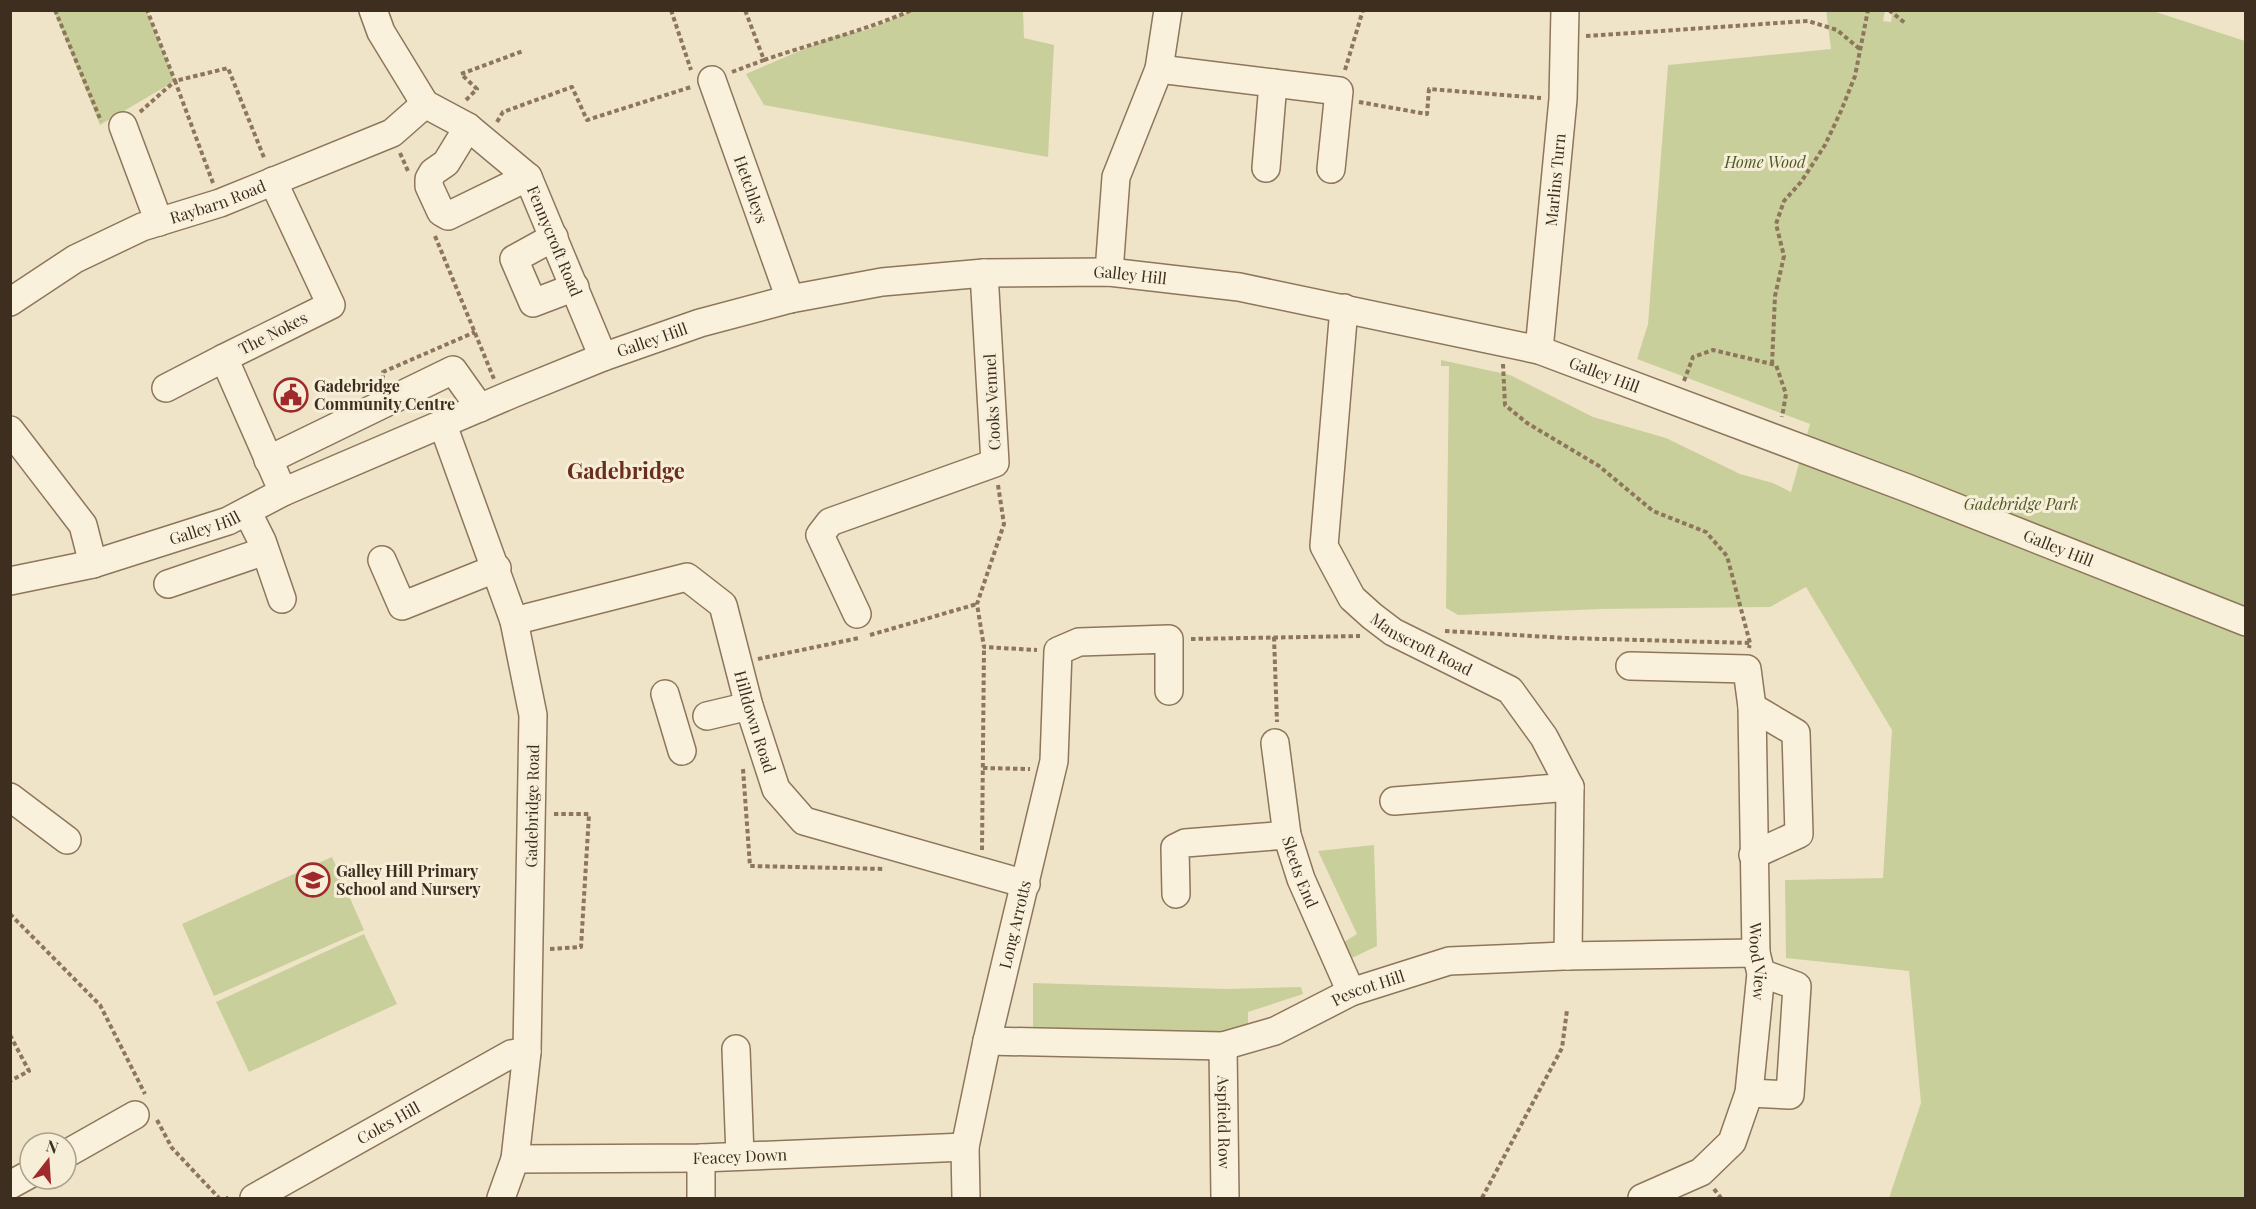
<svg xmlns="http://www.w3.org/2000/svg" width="2256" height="1209" font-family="'Playfair Display',serif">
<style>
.green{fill:#c9cf9b}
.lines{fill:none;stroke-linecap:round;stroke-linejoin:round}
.minor-casing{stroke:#8d765c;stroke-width:30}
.path{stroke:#8d765c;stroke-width:4;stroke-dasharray:4.5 3;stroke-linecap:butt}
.minor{stroke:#faf1dc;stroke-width:27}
.labels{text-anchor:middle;stroke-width:6;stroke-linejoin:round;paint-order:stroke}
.park-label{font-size:16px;font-style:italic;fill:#4d5a26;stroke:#f7eed8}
.street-label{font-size:16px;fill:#3d2e20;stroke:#f7eed8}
.poi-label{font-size:16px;font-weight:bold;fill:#3d2e20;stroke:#f7eed8;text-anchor:start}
.district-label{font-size:22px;font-weight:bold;fill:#6b2e1e;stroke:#f7eed8}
</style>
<rect width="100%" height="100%" fill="#f0e4c8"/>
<!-- green -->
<path class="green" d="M 1826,10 L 1885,11 L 1883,21 L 1891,22 L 1893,10 L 2153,11 L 2245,41 L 2245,1198 L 1889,1198 L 1921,1103 L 1909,971 L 1786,958 L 1785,880 L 1883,878 L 1892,730 L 1806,587 L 1770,607 L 1600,609 L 1458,615 L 1446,608 L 1449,366 L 1441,366 L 1441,360 L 1510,375 L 1593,417 L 1666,438 L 1740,474 L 1773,483 L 1791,492 L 1810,424 L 1637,359 L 1648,324 L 1668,65 L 1831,49 Z
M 54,11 L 147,11 L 175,81 L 100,125 Z
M 912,11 L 1023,11 L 1024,38 L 1054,45 L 1048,157 L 764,105 L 746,74 L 832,37 L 867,30 Z
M 1374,845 L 1377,946 L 1352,958 L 1344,942 L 1357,934 L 1318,851 Z
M 332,857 L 364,930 L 214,996 L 182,924 Z
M 364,934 L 397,1004 L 249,1072 L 216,1002 Z
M 1033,983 L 1225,989 L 1301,987 L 1303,994 L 1248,1012 L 1248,1029 L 1194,1039 L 1033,1037 Z"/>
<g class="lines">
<!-- minor casing -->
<g class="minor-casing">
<g id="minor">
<path id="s1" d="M 373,10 L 381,32 L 425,104 L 468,127 L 528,177 L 603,357"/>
<path d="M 1159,69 L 1339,91 L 1331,169"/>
<path id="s2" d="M 712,80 L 790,299"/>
<path d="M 123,126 L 159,222"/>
<path d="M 468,127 L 446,163 L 433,172 L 429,179 L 429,186 L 441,212 L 448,216 L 528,177"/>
<path d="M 1266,168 L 1273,83"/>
<path d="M 273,181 L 331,305 L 224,358 L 283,492"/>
<path d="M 554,237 L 514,259 L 533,303 L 575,287"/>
<path d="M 1109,272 L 1116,177 L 1159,69 L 1168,10"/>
<path id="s3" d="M 10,302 L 75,259 L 142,227 L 220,203 L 392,133 L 425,104"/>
<path id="s4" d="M 1344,308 L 1324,546 L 1352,598 L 1372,616 L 1393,632 L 1510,690 L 1544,737 L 1570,787 L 1568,956"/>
<path id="s5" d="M 1539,350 L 1563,99 L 1565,10"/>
<path d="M 166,388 L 224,358"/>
<path d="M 443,425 L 514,621 L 533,715 L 527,1052 L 515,1159 L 501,1198"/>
<path d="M 10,430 L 83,525 L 93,564"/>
<path d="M 268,460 L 453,370 L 480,408"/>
<path d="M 248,513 L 262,541 L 282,599"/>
<path d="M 382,560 L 402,606 L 497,568"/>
<path id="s6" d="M 10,581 L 93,564 L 228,521 L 283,492 L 512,394 L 603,357 L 700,323 L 790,299 L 882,282 L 984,273 L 1109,272 L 1239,287 L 1539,350 L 1907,488 L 2246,622"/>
<path d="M 168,584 L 265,551"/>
<path d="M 857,614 L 820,535 L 830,522 L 995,463 L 984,273"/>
<path id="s7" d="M 514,621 L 687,577 L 723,605 L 749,706 L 776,789 L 804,821 L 1026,884"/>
<path id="s8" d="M 1630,666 L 1747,669 L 1752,707 L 1756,953 L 1761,973 L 1749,1093 L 1732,1142 L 1701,1172 L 1642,1198"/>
<path d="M 665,694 L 682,751"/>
<path d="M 1752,707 L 1796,733 L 1799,834 L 1753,855"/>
<path d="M 707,716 L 749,706"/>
<path id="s9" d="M 1275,743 L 1287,835 L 1301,879 L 1351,992"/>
<path d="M 10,797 L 67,840"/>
<path d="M 1394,801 L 1570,787"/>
<path d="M 1176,894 L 1175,848 L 1185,843 L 1287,835"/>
<path id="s10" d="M 987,1041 L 1223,1046 L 1275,1031 L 1351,992 L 1449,961 L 1564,956 L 1756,953"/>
<path id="s11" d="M 1223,1046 L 1225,1198"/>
<path d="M 736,1049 L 740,1156"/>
<path d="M 1749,1093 L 1790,1095 L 1797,986 L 1761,973"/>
<path d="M 66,1154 L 135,1115"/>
<path id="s12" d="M 515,1159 L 701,1158 L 965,1147"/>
<path d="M 10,1185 L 30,1174"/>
<path id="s13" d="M 254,1198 L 511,1054 L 527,1052"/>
<path d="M 701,1198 L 701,1158"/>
<path id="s14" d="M 966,1198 L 965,1147 L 987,1041 L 1054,761 L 1058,651 L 1079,642 L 1169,639 L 1169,691"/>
</g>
</g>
<!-- path -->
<path class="path" d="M 55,10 L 101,121
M 671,10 L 691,70
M 1889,10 L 1905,23
M 1586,36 L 1808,21 L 1837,30 L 1861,50
M 764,60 C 813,43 864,31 912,10
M 1345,70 L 1363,10
M 732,72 L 764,60 L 745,10
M 466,100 L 477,89 L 461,74 L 523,51
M 1359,102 L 1427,114 L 1429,89 L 1541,98
M 140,112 L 175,81 L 147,10
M 497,122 L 503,112 L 572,87 L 587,120 L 691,87
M 400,153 L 408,171
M 213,183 L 175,81 L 228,68 L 265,160
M 435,236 L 494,379
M 1503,364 L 1505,405 L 1527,423 L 1599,466 L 1653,511 L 1706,532 L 1727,556 L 1750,643
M 1772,364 L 1775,296 L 1784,256 L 1776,224 L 1784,201 L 1801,182 L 1825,145 L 1841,111 L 1855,76 L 1868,10
M 383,380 L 383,372 L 475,332
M 1684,381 L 1693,357 L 1713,350 L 1776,365 L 1786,394 L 1782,417
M 998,485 L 1004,524 L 977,604 L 984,647 L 1037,650
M 1445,631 L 1567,638 L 1750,643 L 1749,648
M 870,635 L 977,604
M 1274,637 L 1277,722
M 1191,639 L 1360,636
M 758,659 L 859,638
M 983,768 L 1030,769
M 743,769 L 750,866 L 885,869
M 982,850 L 984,647
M 10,914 L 100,1005 L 145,1094
M 550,949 L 581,947 L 589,814 L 554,814
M 10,1035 L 29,1071 L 10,1081
M 157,1120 L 172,1148 L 219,1198
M 1714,1189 L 1721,1198
M 226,1198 L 228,1198
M 1482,1198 L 1562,1048 L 1567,1010"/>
<!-- minor -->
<use href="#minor" class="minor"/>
</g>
<!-- icons -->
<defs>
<g id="civic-ring" transform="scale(1.725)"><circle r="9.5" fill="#f7eed8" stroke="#9e2a2b" stroke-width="1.5"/><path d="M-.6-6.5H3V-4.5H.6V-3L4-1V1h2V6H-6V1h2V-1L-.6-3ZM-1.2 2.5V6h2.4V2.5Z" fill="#9e2a2b"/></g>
<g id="school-ring" transform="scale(1.725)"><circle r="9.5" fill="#f7eed8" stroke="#9e2a2b" stroke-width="1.5"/><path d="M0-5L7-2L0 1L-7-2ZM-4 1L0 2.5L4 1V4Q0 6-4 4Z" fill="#9e2a2b"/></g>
</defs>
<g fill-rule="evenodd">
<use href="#civic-ring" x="291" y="395"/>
<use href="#school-ring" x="313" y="880"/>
</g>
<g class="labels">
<!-- park labels -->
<g class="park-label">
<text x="1765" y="168">Home Wood</text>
<text x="2021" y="510">Gadebridge Park</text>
</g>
<!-- street labels -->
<g class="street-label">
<text dy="6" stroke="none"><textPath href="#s5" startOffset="171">Marlins Turn</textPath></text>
<text dy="6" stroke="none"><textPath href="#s2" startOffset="116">Hetchleys</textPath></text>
<text dy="6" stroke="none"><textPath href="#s3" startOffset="232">Raybarn Road</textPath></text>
<text dy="6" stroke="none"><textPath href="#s1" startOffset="304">Fennycroft Road</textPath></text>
<text dy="6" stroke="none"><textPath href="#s6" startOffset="1174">Galley Hill</textPath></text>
<text transform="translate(273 333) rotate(-27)" y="6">The Nokes</text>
<text dy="6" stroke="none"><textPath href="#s6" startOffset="688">Galley Hill</textPath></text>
<text dy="6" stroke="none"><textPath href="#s6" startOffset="1660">Galley Hill</textPath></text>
<text transform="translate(992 402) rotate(-93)" y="6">Cooks Vennel</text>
<text dy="6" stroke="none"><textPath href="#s6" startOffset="202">Galley Hill</textPath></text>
<text dy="6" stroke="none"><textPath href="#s6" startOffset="2146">Galley Hill</textPath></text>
<text dy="6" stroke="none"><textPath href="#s4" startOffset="382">Manscroft Road</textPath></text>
<text dy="6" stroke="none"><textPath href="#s7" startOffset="345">Hilldown Road</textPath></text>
<text transform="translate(532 806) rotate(-89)" y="6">Gadebridge Road</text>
<text dy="6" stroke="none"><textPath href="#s9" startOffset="132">Sleets End</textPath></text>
<text dy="6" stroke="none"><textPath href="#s14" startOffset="279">Long Arrotts</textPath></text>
<text dy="6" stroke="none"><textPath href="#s8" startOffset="410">Wood View</textPath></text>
<text dy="6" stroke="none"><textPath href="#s10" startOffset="393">Pescot Hill</textPath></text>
<text dy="6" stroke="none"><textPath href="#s13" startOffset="154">Coles Hill</textPath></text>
<text dy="6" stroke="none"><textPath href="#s11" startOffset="76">Aspfield Row</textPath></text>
<text dy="6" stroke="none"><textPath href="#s12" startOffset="225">Feacey Down</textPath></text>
</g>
<!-- poi labels -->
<g class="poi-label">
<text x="314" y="392">Gadebridge<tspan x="314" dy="18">Community Centre</tspan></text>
<text x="336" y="877">Galley Hill Primary<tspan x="336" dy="18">School and Nursery</tspan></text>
</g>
<!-- district labels -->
<g class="district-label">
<text x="626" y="479">Gadebridge</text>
</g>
</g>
<!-- border -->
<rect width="2256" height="1209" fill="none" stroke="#3d2e20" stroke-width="24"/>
<!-- north arrow -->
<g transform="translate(48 1161) rotate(17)"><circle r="28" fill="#f7eed8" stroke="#ada18e" stroke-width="1.5"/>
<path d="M0-4.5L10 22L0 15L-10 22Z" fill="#9e2a2b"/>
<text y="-9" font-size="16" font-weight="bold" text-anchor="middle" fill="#3d2e20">N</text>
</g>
</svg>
